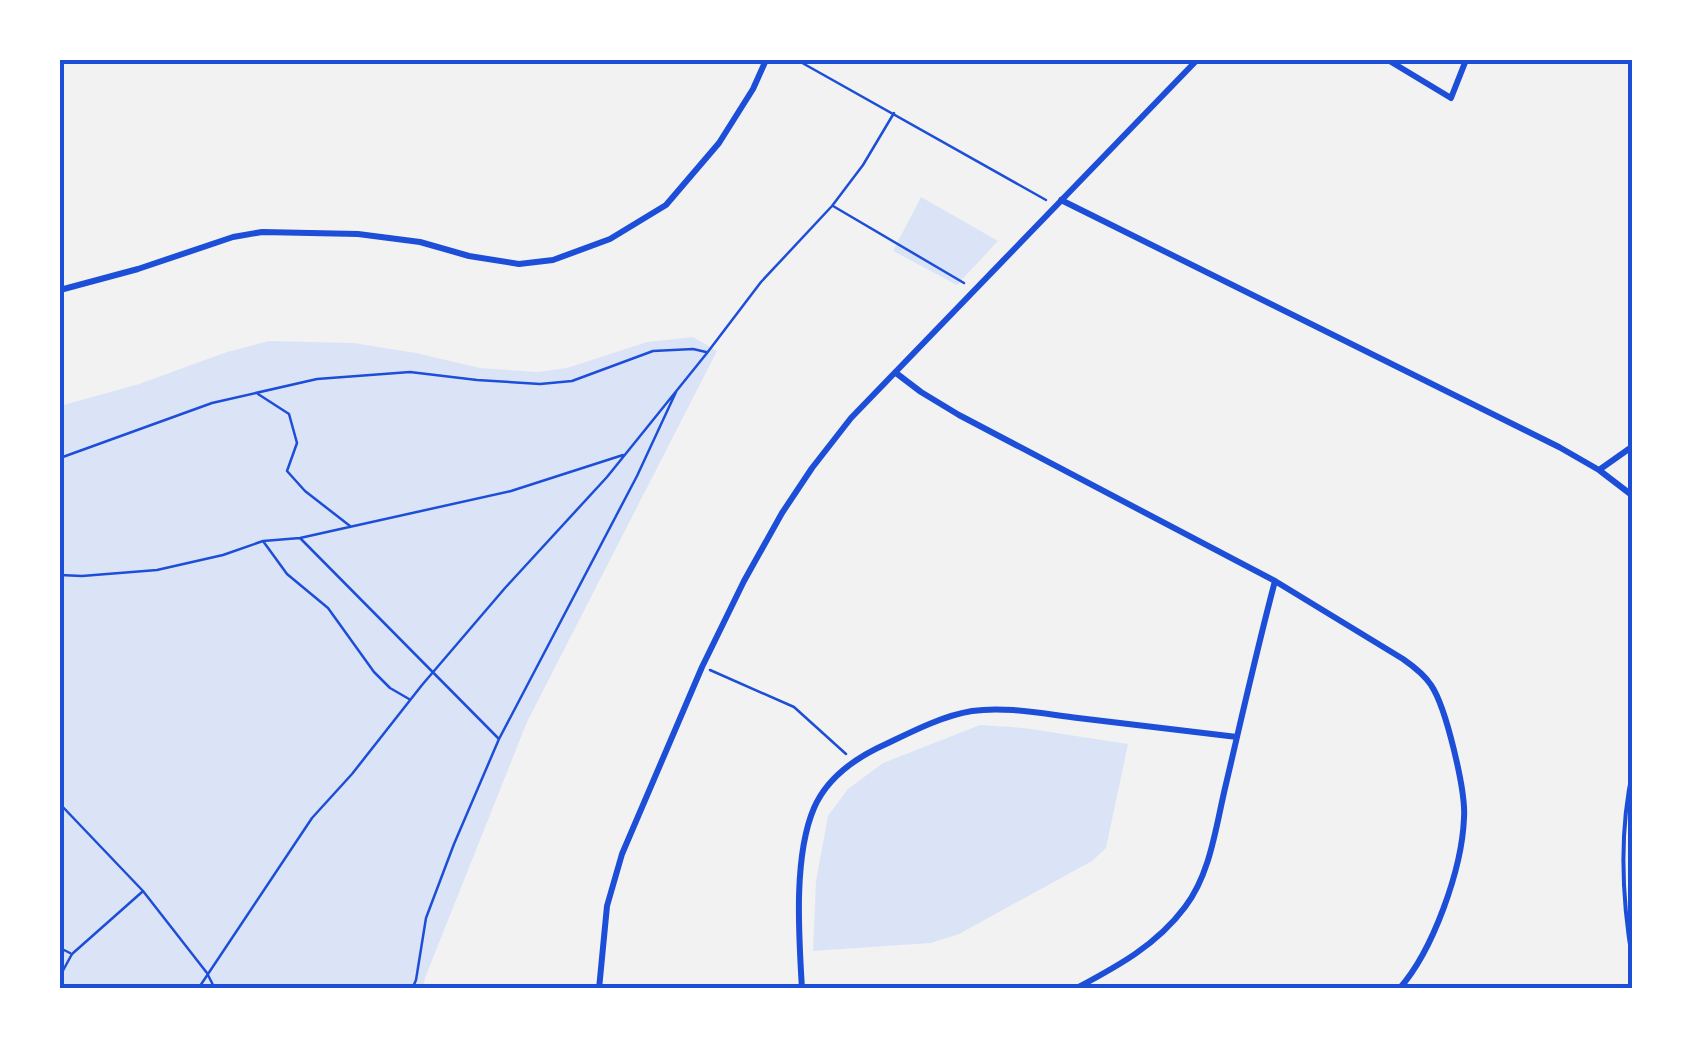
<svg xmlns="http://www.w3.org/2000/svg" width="1693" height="1049" font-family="'PT Serif',serif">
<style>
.green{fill:#dbe4f7}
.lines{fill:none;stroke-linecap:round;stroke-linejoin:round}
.path{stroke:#1d4ed8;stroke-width:2.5}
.service{stroke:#1d4ed8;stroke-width:4}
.minor{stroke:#1d4ed8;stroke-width:6}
.tertiary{stroke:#1d4ed8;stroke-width:9}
.neatline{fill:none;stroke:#1d4ed8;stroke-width:4}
</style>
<rect width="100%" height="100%" fill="#f2f2f2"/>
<!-- green -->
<path class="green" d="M 921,197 L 998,241 L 957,285 L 893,251 Z
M 693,337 L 717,351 L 527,722 L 425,978 L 423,989 L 60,989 L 60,406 L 139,384 L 227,352 L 269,341 L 354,343 L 416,353 L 480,368 L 537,372 L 567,368 L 647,342 Z
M 980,725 L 1024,728 L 1128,744 L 1106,848 L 1092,861 L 959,934 L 931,943 L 813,951 L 816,881 L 828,816 L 848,789 L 883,763 Z"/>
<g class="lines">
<!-- path -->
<path class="path" d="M 797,60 L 1046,200
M 833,206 L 964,283
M 258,394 L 289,414 L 297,443 L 287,471 L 305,491 L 350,526
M 60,458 L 212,403 L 317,379 L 410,372 L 477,380 L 540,384 L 572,381 L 653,351 L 693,349 L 706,352
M 300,538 L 498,738
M 263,541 L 287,574 L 328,608 L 374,672 L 390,688 L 409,699
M 60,575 L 82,576 L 157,570 L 223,555 L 263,541 L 300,538 L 511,491 L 623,455
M 710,670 L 794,707 L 846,754
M 60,804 L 143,891 L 207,973 L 215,989
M 60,948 L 70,953
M 60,976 L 72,954 L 142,892
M 198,989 L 312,818 L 352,774 L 422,685 L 505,588 L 607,477 L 707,353 L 761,282 L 832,206 L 863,165 L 894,113
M 412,989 L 416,980 L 426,918 L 454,844 L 499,739 L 637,476 L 676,392"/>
<!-- service -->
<path class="service" d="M 1633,769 C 1619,831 1622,901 1633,964"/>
<!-- minor -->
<path class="minor" d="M 1388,60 L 1451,98 L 1466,60
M 1061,200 L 1559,447 L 1599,470 L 1633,496
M 60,290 L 138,269 L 233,237 L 262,232 L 358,234 L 420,242 L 469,256 L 519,264 L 553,260 L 610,239 L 666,205 L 719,143 L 753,89 L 766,60
M 896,373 L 921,392 L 959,415 L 1275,581 L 1403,659 C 1413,666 1424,674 1431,685 C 1446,707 1466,791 1464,818 C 1462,869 1433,951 1399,989
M 1599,470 L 1633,446
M 599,989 L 607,906 L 622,854 L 702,667 L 744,581 L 782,513 L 812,468 L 851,418 L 1197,60
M 802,989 C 799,937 793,857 814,808 C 827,778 857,757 886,744 C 913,731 942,716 972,711 C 1006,706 1044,714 1078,718 C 1131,724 1184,731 1237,737
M 1075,989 C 1116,967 1156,946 1185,907 C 1211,873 1216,825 1226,784 C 1242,716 1257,649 1275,581"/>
<!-- tertiary -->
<path class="tertiary" d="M 1633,397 L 1633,399"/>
</g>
<!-- border -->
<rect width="1693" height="1049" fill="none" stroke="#ffffff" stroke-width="125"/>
<rect x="62" y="62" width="1568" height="924" class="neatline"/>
</svg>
